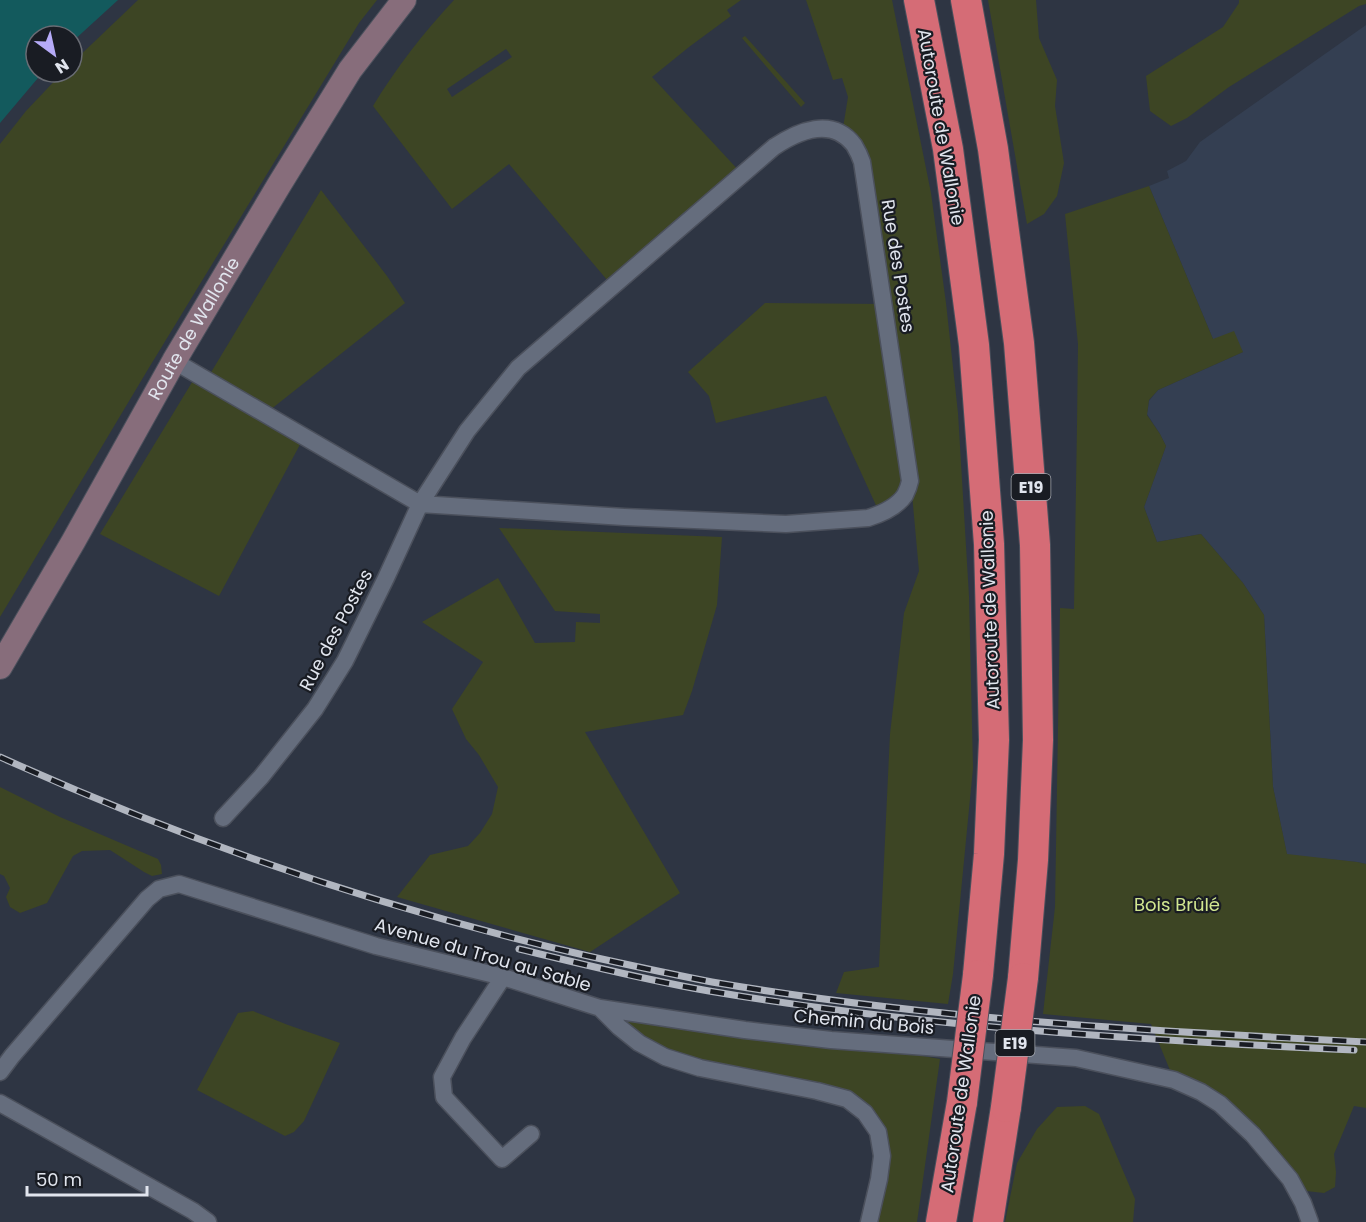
<svg xmlns="http://www.w3.org/2000/svg" width="1366" height="1222" font-family="Poppins,sans-serif">
<style>
.built{fill:#343f52}
.green{fill:#3d4524;fill-rule:evenodd}
.water{fill:#135a5d}
.lines{fill:none;stroke-linecap:round;stroke-linejoin:round}
.street-casing{stroke:#4b505c;stroke-width:19}
.secondary-casing{stroke:#4b505c;stroke-width:26}
.highway-casing{stroke:#4b505c;stroke-width:32}
.street{stroke:#656d7d;stroke-width:16}
.secondary{stroke:#876d7b;stroke-width:24}
.highway{stroke:#d56c76;stroke-width:30}
.rail-casing{stroke:#b1b6c0;stroke-width:7}
.rail{stroke:#191c23;stroke-width:4.5;stroke-dasharray:14;stroke-linecap:butt}
.highway-bridge-casing{stroke:#4b505c;stroke-width:32;stroke-linecap:butt}
.highway-bridge{stroke:#d56c76;stroke-width:30}
.labels{text-anchor:middle;stroke-width:4.5;stroke-linejoin:round;paint-order:stroke}
.shield{fill:#191c23;stroke:#a5a9b1;stroke-width:1.5}
.shield-label{font-size:16px;font-weight:bold;fill:#e1e5ee}
.street-label{font-size:18px;fill:#e1e5ee;stroke:#191c23}
.park-label{font-size:18px;fill:#d1e690;stroke:#191c23}
</style>
<rect width="100%" height="100%" fill="#2e3543"/>
<!-- built -->
<path class="built" d="M 1366,25 L 1366,864 L 1357,862 L 1287,855 L 1273,787 L 1264,615 L 1243,583 L 1201,534 L 1157,542 L 1144,507 L 1166,446 L 1160,434 L 1147,414 L 1149,401 L 1158,390 L 1243,352 L 1213,339 L 1149,186 L 1169,178 L 1167,171 L 1186,161 L 1200,142 Z"/>
<!-- green -->
<path class="green" d="M 138,0 L 377,0 L 359,23 L 147,371 L 0,617 L 0,144 L 26,111 L 63,72 L 72,72 L 72,63 Z
M 454,0 L 741,0 L 727,10 L 731,16 L 689,47 L 652,77 L 742,174 L 613,287 L 509,164 L 452,209 L 373,106 C 396,68 424,32 454,0 ZM 506,49 L 512,57 L 452,97 L 447,89 Z
M 806,0 L 892,0 L 931,193 L 946,303 L 958,413 L 969,596 L 973,768 L 953,974 L 948,1004 L 836,993 L 844,972 L 879,967 L 890,734 L 904,613 L 919,571 L 911,483 L 880,514 L 826,396 L 716,423 L 709,396 L 688,372 L 765,303 L 884,304 L 862,162 L 842,134 L 848,97 L 842,78 L 833,80 Z
M 988,0 L 1036,0 L 1039,38 L 1057,80 L 1055,106 L 1064,163 L 1057,196 L 1044,214 L 1027,224 Z
M 1239,0 L 1366,0 L 1366,4 L 1359,6 L 1229,87 L 1187,118 L 1171,126 L 1150,111 L 1146,76 L 1223,27 L 1239,3 Z
M 745,36 L 805,103 L 801,107 L 742,38 Z
M 1149,186 L 1213,339 L 1234,331 L 1243,352 L 1158,390 L 1149,400 L 1147,415 L 1160,434 L 1166,446 L 1144,507 L 1157,542 L 1201,534 L 1243,583 L 1264,615 L 1273,787 L 1287,854 L 1357,862 L 1366,864 L 1366,1108 L 1354,1106 L 1334,1154 L 1336,1172 L 1335,1187 L 1324,1193 L 1306,1191 L 1290,1179 L 1266,1148 L 1174,1080 L 1151,1024 L 1043,1014 L 1055,907 L 1060,608 L 1074,609 L 1077,425 L 1078,344 L 1065,214 Z
M 321,190 L 387,276 L 405,303 L 265,414 L 304,437 L 219,596 L 100,534 L 197,374 L 207,379 Z
M 499,528 L 722,537 L 717,605 L 692,691 L 683,715 L 585,732 L 680,893 L 590,952 L 397,897 L 430,855 L 468,846 L 480,833 L 492,814 L 498,787 L 479,755 L 466,739 L 452,709 L 483,662 L 422,622 L 498,578 L 535,643 L 575,642 L 576,622 L 600,623 L 600,614 L 555,611 Z
M 0,787 L 60,817 L 158,859 L 161,865 L 162,874 L 152,876 L 144,872 L 110,850 L 82,851 L 73,856 L 47,903 L 20,913 L 10,907 L 6,897 L 10,888 L 4,876 L 0,874 Z
M 600,1008 L 831,1040 L 940,1059 L 917,1222 L 869,1222 L 878,1132 L 848,1099 L 665,1057 Z
M 253,1011 L 288,1025 L 340,1043 L 304,1121 L 294,1132 L 285,1136 L 197,1090 L 238,1013 Z
M 1085,1106 L 1099,1114 L 1135,1199 L 1133,1222 L 1005,1222 L 1017,1163 L 1037,1129 L 1057,1107 Z"/>
<!-- water -->
<path class="water" d="M 0,0 L 118,0 L 72,42 L 72,36 L 36,36 L 36,72 L 43,72 L 0,123 Z"/>
<g class="lines">
<!-- street casing -->
<g class="street-casing">
<path id="street" d="M 174,361 L 420,504 L 624,517 L 786,524 L 868,518 C 881,514 897,507 905,495 C 907,491 909,486 910,481 L 862,162 C 860,156 857,150 854,145 C 832,116 798,131 774,147 L 518,368 L 467,431 L 420,504 L 386,578 L 345,661 L 315,709 L 261,777 L 223,818
M 503,977 L 463,1038 L 442,1077 L 444,1097 L 502,1159 L 531,1134
M 600,1008 L 745,1030 L 831,1040 L 1076,1058 L 1174,1080 L 1201,1092 L 1220,1104 L 1253,1135 L 1290,1179 L 1303,1203 L 1310,1222
M 0,1072 L 12,1056 L 147,899 L 159,889 L 179,884 L 376,946 L 503,977 L 600,1008 L 619,1027 L 639,1043 L 665,1057 L 700,1068 L 817,1091 L 847,1099 L 865,1113 L 878,1132 L 882,1156 L 879,1179 L 869,1222
M 0,1103 L 193,1211 L 208,1222"/>
</g>
<!-- secondary casing -->
<g class="secondary-casing">
<g id="secondary">
<path id="s1" d="M 0,667 L 73,542 L 174,361 L 279,185 L 350,70 L 404,0"/>
</g>
</g>
<!-- highway casing -->
<g class="highway-casing">
<path id="highway" d="M 919,0 L 948,149 L 974,345 L 989,544 L 994,740 L 989,854 L 978,975
M 966,0 L 993,149 L 1019,343 L 1035,545 L 1038,740 L 1033,860 L 1023,978
M 941,1222 L 962,1102
M 988,1222 L 1006,1107"/>
</g>
<!-- street -->
<use href="#street" class="street"/>
<!-- secondary -->
<use href="#secondary" class="secondary"/>
<!-- highway -->
<use href="#highway" class="highway"/>
<!-- rail casing -->
<g class="rail-casing">
<path id="rail" d="M 0,757 C 189,842 385,910 588,956 C 629,965 670,974 712,982 C 928,1019 1147,1031 1366,1042
M 519,949 C 582,964 645,980 709,991 C 922,1027 1138,1040 1354,1050"/>
</g>
<!-- rail -->
<use href="#rail" class="rail"/>
<!-- highway-bridge casing -->
<g class="highway-bridge-casing">
<path id="highway-bridge" d="M 962,1102 L 978,975
M 1006,1107 L 1023,978"/>
</g>
<!-- highway-bridge -->
<use href="#highway-bridge" class="highway-bridge"/>
</g>
<g class="labels">
<!-- shield labels -->
<g class="shield">
<rect x="1011.5" y="474" width="39" height="26" rx="4.5"/>
<rect x="995.5" y="1030" width="39" height="26" rx="4.5"/>
</g>
<g class="shield-label">
<text x="1031" y="493">E19</text>
<text x="1015" y="1049">E19</text>
</g>
<!-- street labels -->
<g class="street-label">
<text transform="translate(941 127) rotate(80)" y="6">Autoroute de Wallonie</text>
<text transform="translate(898 266) rotate(81)" y="6">Rue des Postes</text>
<text dy="6" stroke="none"><textPath href="#s1" startOffset="390">Route de Wallonie</textPath></text>
<text transform="translate(990 610) rotate(-92)" y="6">Autoroute de Wallonie</text>
<text transform="translate(336 630) rotate(-62)" y="6">Rue des Postes</text>
<text transform="translate(483 955) rotate(16)" y="6">Avenue du Trou au Sable</text>
<text transform="translate(864 1022) rotate(5)" y="6">Chemin du Bois</text>
<text transform="translate(961 1094) rotate(-82)" y="6">Autoroute de Wallonie</text>
</g>
<!-- park labels -->
<g class="park-label">
<text x="1177" y="911">Bois Brûlé</text>
</g>
</g>
<!-- north arrow -->
<g transform="translate(54 54) rotate(147)"><circle r="28" fill="#191c23" stroke="#696c74" stroke-width="1.5"/>
<path d="M0-4.5L10 22L0 15L-10 22Z" fill="#b6abf8"/>
<text y="-9" font-size="16" font-weight="bold" text-anchor="middle" fill="#e1e5ee">N</text>
</g>
<!-- scale -->
<path d="M27 1186v9h120v-9" fill="none" stroke="#e1e5ee" stroke-width="3"/>
<text x="36" y="1186" font-size="18" fill="#e1e5ee" stroke="#191c23" stroke-width="4.5" paint-order="stroke">50 m</text>
</svg>
